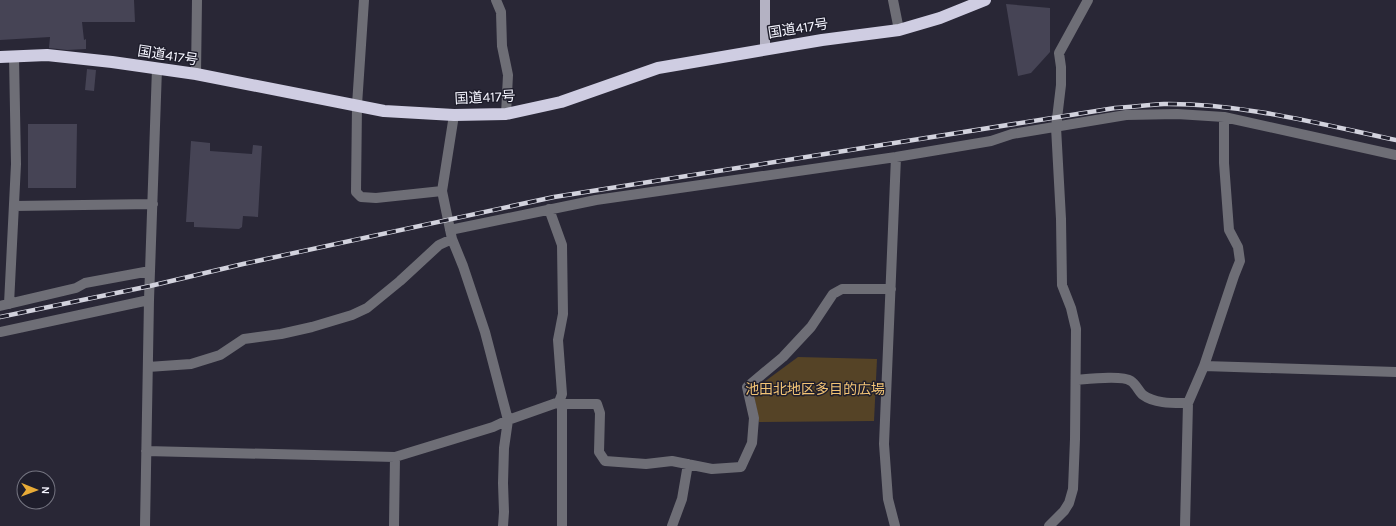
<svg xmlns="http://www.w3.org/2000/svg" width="1396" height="526" font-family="Karla,'Noto Sans JP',sans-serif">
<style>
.green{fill:#554326}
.building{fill:#464455}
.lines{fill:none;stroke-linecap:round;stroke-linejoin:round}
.minor{stroke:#6e6e76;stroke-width:10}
.major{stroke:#b4b2c3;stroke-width:10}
.highway{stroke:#cfcde2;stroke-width:12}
.rail-casing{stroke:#d2d2dd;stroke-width:4.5}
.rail{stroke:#1f1e2c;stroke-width:3;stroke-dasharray:9;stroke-linecap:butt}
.labels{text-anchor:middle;stroke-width:3;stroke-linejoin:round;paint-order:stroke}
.street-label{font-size:14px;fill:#f4f4fe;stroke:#1f1e2c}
.park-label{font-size:14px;fill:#f3c475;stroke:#1f1e2c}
</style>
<rect width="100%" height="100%" fill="#292736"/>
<!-- green -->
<path class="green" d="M 798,357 L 877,359 L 874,421 L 759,422 L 753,390 Z"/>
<!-- building -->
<path class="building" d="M 0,0 L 134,0 L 135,22 L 82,22 L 84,40 L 86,39 L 86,49 L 67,50 L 49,48 L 50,37 L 0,40 Z
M 1006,4 L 1050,8 L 1050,52 L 1031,73 L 1018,76 Z
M 87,69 L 96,70 L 94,91 L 85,90 Z
M 28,124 L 77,124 L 76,188 L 28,188 Z
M 191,141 L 210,143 L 210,151 L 252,154 L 253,145 L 262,146 L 258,217 L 243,216 L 242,227 L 239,229 L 194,227 L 194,222 L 186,222 Z"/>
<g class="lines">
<!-- minor -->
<path class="minor" d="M 364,0 L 357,105 L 356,192 L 361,197 L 376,198 L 442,191
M 496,0 L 501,12 L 502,46 L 508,75 L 506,114
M 893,0 L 899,30
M 196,74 L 197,0
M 454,115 L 442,191 L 452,239 L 463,266 L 485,332 L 508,420 L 504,448 L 503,483 L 504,512 L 503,526
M 14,206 L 153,204
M 450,230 L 596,200 L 896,157 L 991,141 L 1012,134 L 1126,115 L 1177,114 L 1224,117 L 1396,155
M 9,304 L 16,164 L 14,57
M 0,306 L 76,288 L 85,283 L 150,271
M 0,332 L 149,300
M 1204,366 L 1396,372
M 148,367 L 191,364 L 220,355 L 244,339 L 281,334 L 312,327 L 352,315 L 367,308 L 400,281 L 439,245 L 452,239
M 1076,380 C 1088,379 1122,375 1131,381 C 1136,384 1139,392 1143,395 C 1155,404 1174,403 1188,403
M 559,402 L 562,405 L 567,404 L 597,404 L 600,413 L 599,452 L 605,461 L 646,464 L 672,461 L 712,469 L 741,467 L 752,443 L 754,418 L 747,387 L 783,357 L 811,327 L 833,294 L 842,289 L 891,289
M 146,451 L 395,457 L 493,427 L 508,420 L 559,402 L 562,394 L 558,340 L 563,314 L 562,245 L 549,209
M 145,526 L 149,300 L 157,68
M 394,526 L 395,457
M 562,526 L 562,405
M 672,526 L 682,499 L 688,464
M 895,526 L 888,499 L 884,444 L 896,157
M 1049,526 L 1064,511 L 1069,503 L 1073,489 L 1075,439 L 1076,329 L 1071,308 L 1062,285 L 1061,219 L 1056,127 L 1061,85 L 1061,67 L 1059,53 L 1088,0
M 1185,526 L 1188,403 L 1204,366 L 1234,276 L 1240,261 L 1238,247 L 1229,230 L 1224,163 L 1224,117"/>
<!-- major -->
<path class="major" d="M 765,49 L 765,0"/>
<!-- highway -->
<path class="highway" d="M 0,57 L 47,55 L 112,62 L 196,74 L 384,111 L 454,115 L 506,114 L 561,102 L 658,68 L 822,40 L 899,30 L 940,18 L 985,0"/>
<!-- rail casing -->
<g class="rail-casing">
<path id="rail" d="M 0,317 L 150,286 L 243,264 L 554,197 L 1115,108 C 1131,107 1148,105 1164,104 C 1242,103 1320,124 1396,140"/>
</g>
<!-- rail -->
<use href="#rail" class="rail"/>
</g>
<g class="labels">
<!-- street labels -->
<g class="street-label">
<text transform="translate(798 28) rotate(-9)" y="5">国道417号</text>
<text transform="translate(168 55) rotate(9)" y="5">国道417号</text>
<text transform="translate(485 97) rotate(-3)" y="5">国道417号</text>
</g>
<!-- park labels -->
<g class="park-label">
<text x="815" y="394">池田北地区多目的広場</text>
</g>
</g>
<!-- north arrow -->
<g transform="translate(36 490) rotate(91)"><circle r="19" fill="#1f1e2c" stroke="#747480"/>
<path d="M0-3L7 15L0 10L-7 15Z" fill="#e8ab37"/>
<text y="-6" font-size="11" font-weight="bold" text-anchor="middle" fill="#f4f4fe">N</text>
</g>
</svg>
